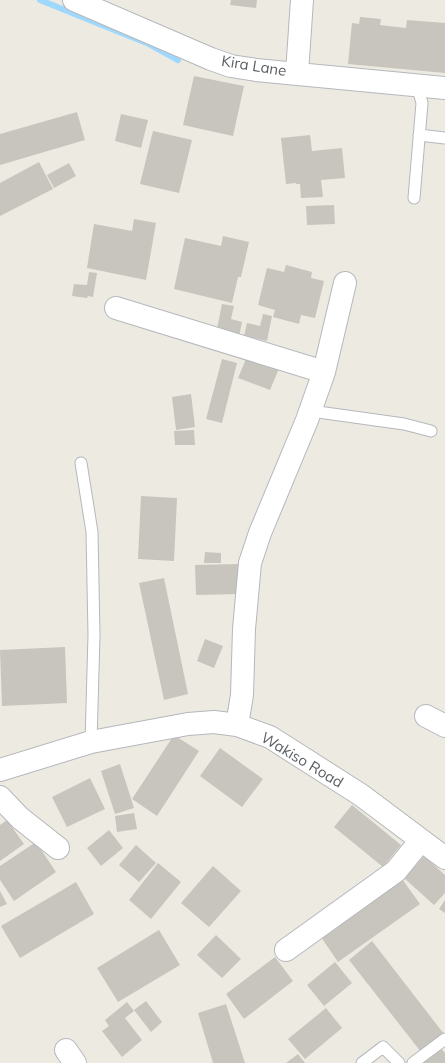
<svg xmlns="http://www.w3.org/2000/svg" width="445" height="1063" font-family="Mulish,sans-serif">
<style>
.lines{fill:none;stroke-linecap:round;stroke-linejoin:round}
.stream{stroke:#9fd8ff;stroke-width:6}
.building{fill:#c8c5be}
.lane-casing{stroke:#b4b8bc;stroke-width:13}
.street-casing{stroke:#b4b8bc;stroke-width:24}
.lane{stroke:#fff;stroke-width:11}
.street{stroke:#fff;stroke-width:22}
.labels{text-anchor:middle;stroke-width:3;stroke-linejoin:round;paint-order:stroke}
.street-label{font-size:15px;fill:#5a5e63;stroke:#fff}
</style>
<rect width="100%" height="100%" fill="#edeae1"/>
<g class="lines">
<!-- stream -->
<path class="stream" d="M 40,0 L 149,44 L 178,60"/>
</g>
<!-- building -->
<path class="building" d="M 231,0 L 257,0 L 256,8 L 230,5 Z
M 360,17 L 381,19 L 380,25 L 406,28 L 407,20 L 445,23 L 445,73 L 348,64 L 352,23 L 359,24 Z
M 194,76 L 244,86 L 233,136 L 183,125 Z
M 77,112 L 85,140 L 0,165 L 0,134 Z
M 121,114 L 148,120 L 141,148 L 115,141 Z
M 153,131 L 192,140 L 179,193 L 140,184 Z
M 310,135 L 312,151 L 342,148 L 345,178 L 321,180 L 323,197 L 301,198 L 300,184 L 296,184 L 296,183 L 286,184 L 281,138 Z
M 39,162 L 53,189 L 0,216 L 0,183 Z
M 69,163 L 76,176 L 54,188 L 47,175 Z
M 334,205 L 335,224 L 307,225 L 306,206 Z
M 134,219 L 156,223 L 146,280 L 87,268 L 94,224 L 132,231 Z
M 223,236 L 249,242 L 241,277 L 238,277 L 232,303 L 174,289 L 185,238 L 221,246 Z
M 286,265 L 312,272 L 311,278 L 324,281 L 315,318 L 301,315 L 299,324 L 273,317 L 275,310 L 258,305 L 267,268 L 284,272 Z
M 89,272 L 97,273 L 93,297 L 88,296 L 87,298 L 72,296 L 74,284 L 87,285 Z
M 222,304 L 234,306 L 231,319 L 242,322 L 239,337 L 217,329 Z
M 263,314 L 272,316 L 267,341 L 244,336 L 247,323 L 260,326 Z
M 248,354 L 280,366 L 270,390 L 238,378 Z
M 222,359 L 237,363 L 222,423 L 206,419 Z
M 191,394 L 195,427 L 176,430 L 172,397 Z
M 194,430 L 195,445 L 175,445 L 174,431 Z
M 141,496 L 177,498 L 174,561 L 138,559 Z
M 205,552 L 221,553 L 221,563 L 204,563 Z
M 240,564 L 240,594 L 196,595 L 195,565 Z
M 164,578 L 188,694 L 164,700 L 139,583 Z
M 205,639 L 223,646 L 214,668 L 197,661 Z
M 65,647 L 67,703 L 2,706 L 0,650 Z
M 174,735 L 199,751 L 157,816 L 132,799 Z
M 220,748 L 263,779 L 242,807 L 200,776 Z
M 120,764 L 134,808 L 115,814 L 101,771 Z
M 90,778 L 105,809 L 67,827 L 52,797 Z
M 352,805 L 401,845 L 383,867 L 334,827 Z
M 134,813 L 137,829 L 117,832 L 115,816 Z
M 7,820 L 24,844 L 0,861 L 0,825 Z
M 109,830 L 123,848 L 101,866 L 87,848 Z
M 36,842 L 56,872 L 14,901 L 0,880 L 0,866 Z
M 136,845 L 156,863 L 139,882 L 119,865 Z
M 424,856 L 445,875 L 445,893 L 434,905 L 404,878 Z
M 158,863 L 181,882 L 151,919 L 129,900 Z
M 213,866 L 241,891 L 209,927 L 181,903 Z
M 402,879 L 420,904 L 338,962 L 321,937 Z
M 76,882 L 94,914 L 20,958 L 1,926 Z
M 0,891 L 7,904 L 0,907 Z
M 445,900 L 445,913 L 439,909 Z
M 159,930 L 180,965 L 118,1002 L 97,968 Z
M 216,935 L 241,959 L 222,978 L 197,955 Z
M 372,941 L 444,1034 L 421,1052 L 349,960 Z
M 275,957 L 293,981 L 244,1019 L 226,994 Z
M 335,962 L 352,983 L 324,1006 L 307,985 Z
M 146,1001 L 162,1022 L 151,1032 L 134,1010 Z
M 127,1002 L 134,1011 L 125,1018 L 142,1040 L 122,1057 L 102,1031 L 109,1026 L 105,1020 Z
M 226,1004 L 245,1063 L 213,1063 L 198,1013 Z
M 326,1008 L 342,1028 L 305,1059 L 288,1039 Z
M 439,1046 L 445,1053 L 445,1063 L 424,1063 L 421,1060 Z
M 298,1054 L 305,1063 L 286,1063 Z"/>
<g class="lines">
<!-- lane casing -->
<g class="lane-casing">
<path id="lane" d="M 419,135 L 445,138
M 414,198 L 422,103 L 417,85
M 311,411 L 404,424 L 431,431
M 81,463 L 92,532 L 94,635 L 91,742
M 362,1063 L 383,1047 L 399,1063
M 413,1063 L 445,1039"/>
</g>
<!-- street casing -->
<g class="street-casing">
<path id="street" d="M 74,0 L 211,59 L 231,66 L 256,70 L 445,88
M 297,73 L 302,0
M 116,308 L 324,372
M 426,716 L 445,726
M 237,725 L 242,695 L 244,629 L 250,563 L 260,533 L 307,420 L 324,372 L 345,283
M 0,770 L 91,742 L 188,724 L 214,722 L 237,725 L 270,737 L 361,795 L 445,858
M 0,797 L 20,818 L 58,848
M 286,950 L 396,871 L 421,840
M 66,1050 L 75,1063"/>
</g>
<!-- lane -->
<use href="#lane" class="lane"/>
<!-- street -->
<use href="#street" class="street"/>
</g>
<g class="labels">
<!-- street labels -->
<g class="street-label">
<text transform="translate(254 66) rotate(9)" y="5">Kira Lane</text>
<text transform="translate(302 760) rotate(31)" y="5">Wakiso Road</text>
</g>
</g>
</svg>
